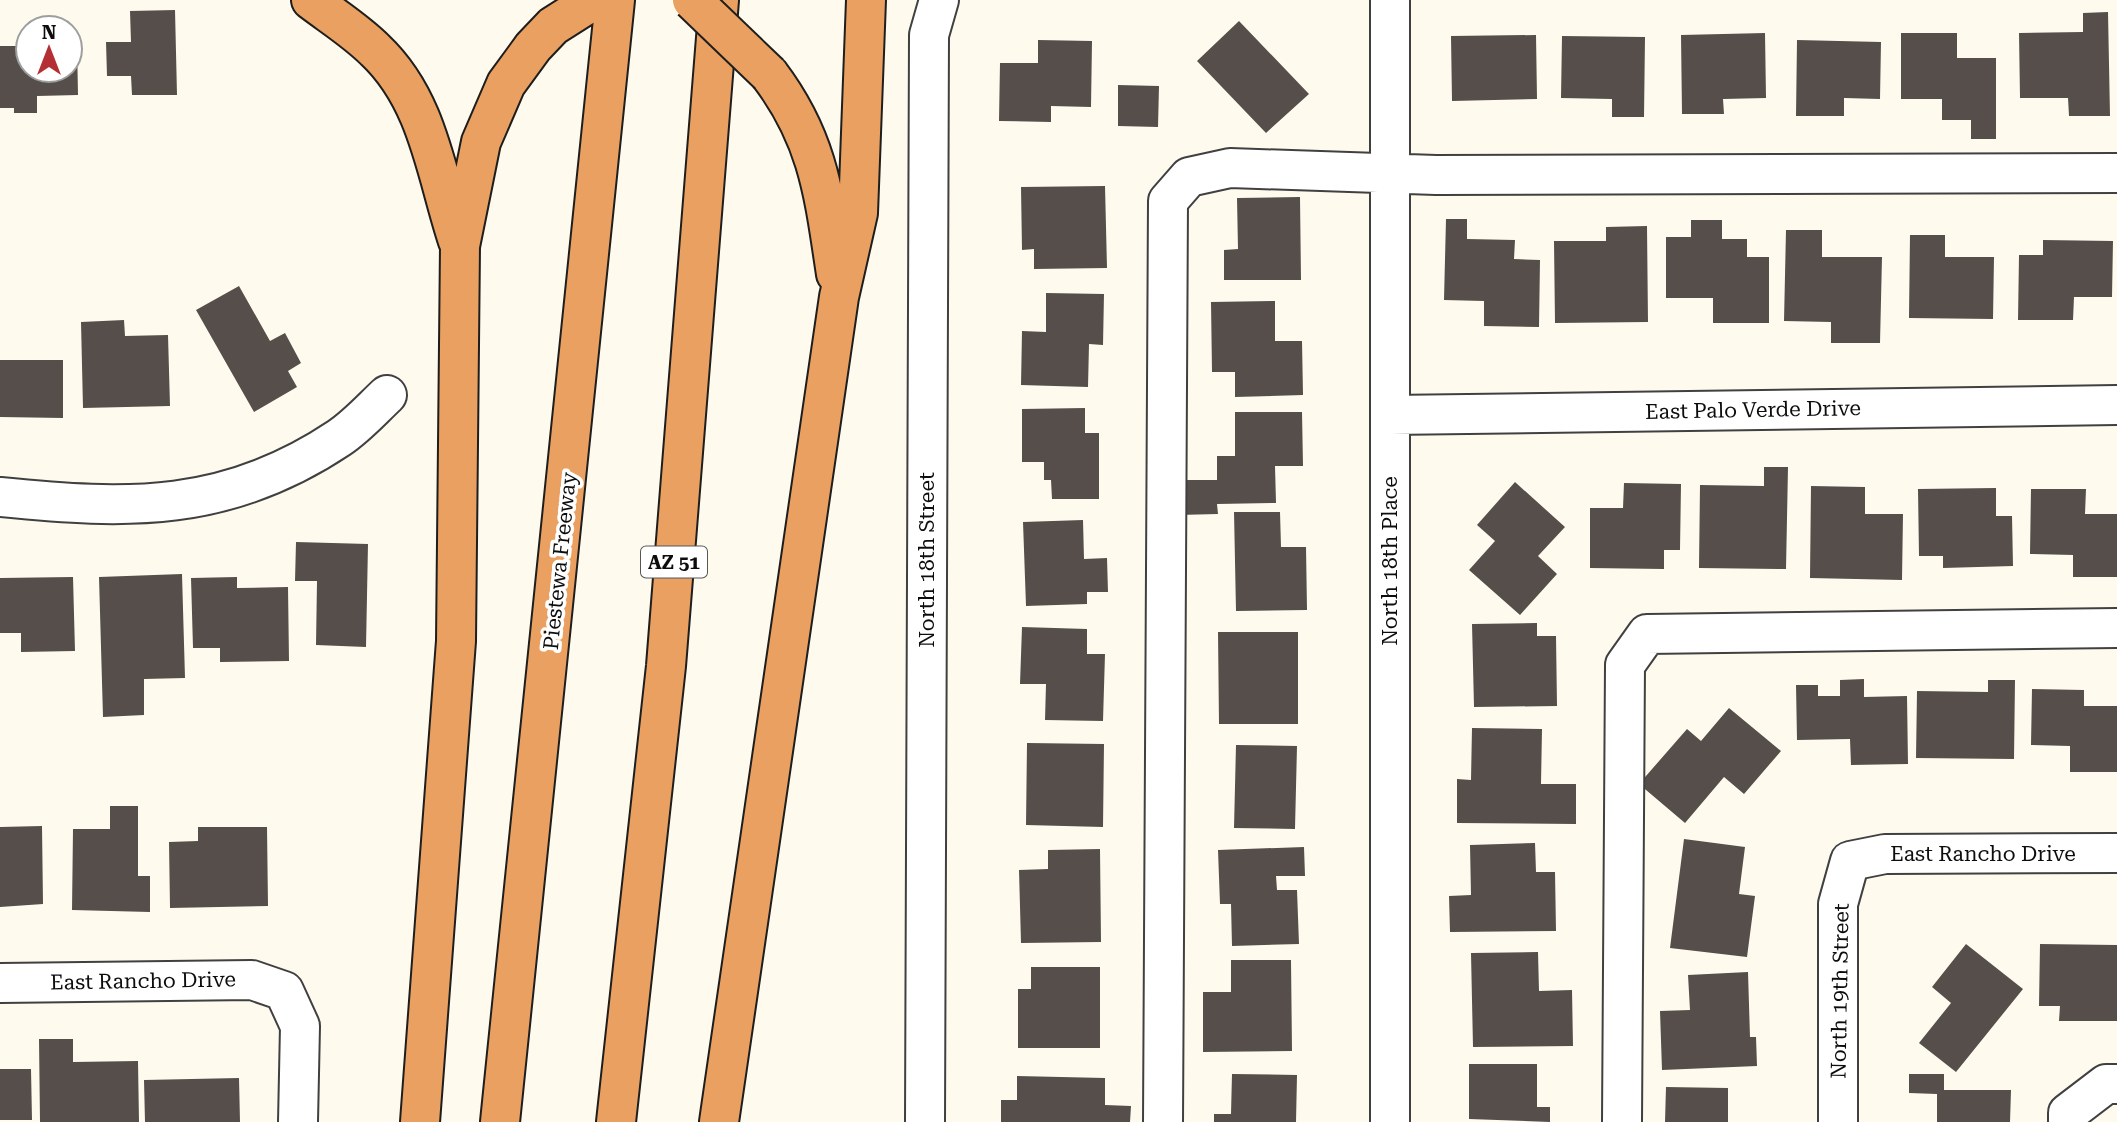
<svg xmlns="http://www.w3.org/2000/svg" width="2117" height="1122" font-family="'Roboto Serif',serif">
<style>
.building{fill:#554e4a}
.lines{fill:none;stroke-linecap:round;stroke-linejoin:round}
.minor-casing{stroke:#404040;stroke-width:42}
.highway-casing{stroke:#1e1e1e;stroke-width:42}
.minor{stroke:#fff;stroke-width:38}
.highway{stroke:#eaa060;stroke-width:38}
.highway-bridge-casing{stroke:#1e1e1e;stroke-width:42;stroke-linecap:butt}
.highway-bridge{stroke:#eaa060;stroke-width:38}
.labels{text-anchor:middle;stroke-width:7;stroke-linejoin:round;paint-order:stroke}
.shield{fill:#fff;stroke:#565656;stroke-width:2}
.shield-label{font-size:19px;font-weight:bold;fill:#0d0d0d}
.street-label{font-size:21px;fill:#0d0d0d;stroke:#fff}
</style>
<rect width="100%" height="100%" fill="#fefbee"/>
<!-- building -->
<path class="building" d="M 175,10 L 177,95 L 132,95 L 131,76 L 107,76 L 106,42 L 131,42 L 130,11 Z
M 2108,12 L 2110,116 L 2069,116 L 2068,98 L 2020,98 L 2019,33 L 2083,32 L 2083,13 Z
M 1239,21 L 1309,94 L 1266,133 L 1197,61 Z
M 1765,33 L 1766,98 L 1723,99 L 1724,114 L 1682,114 L 1681,35 Z
M 1901,33 L 1957,33 L 1957,58 L 1996,58 L 1996,139 L 1971,139 L 1971,120 L 1942,120 L 1942,99 L 1901,99 Z
M 1536,35 L 1537,99 L 1452,101 L 1451,36 Z
M 1562,36 L 1645,37 L 1644,117 L 1612,117 L 1612,99 L 1561,98 Z
M 1038,40 L 1092,41 L 1091,107 L 1051,106 L 1051,122 L 999,121 L 1000,63 L 1038,63 Z
M 1797,40 L 1881,42 L 1880,99 L 1844,98 L 1844,116 L 1796,116 Z
M 70,43 L 77,43 L 78,95 L 37,96 L 37,113 L 14,113 L 14,108 L 0,108 L 0,46 L 28,46 L 28,70 L 70,70 Z
M 1118,85 L 1159,86 L 1158,127 L 1118,126 Z
M 1105,186 L 1107,268 L 1034,269 L 1034,249 L 1022,250 L 1021,187 Z
M 1300,197 L 1301,280 L 1224,280 L 1224,250 L 1238,249 L 1237,198 Z
M 1446,219 L 1467,219 L 1467,239 L 1515,240 L 1514,259 L 1540,260 L 1539,327 L 1484,326 L 1484,301 L 1444,300 Z
M 1691,220 L 1722,220 L 1722,239 L 1747,239 L 1747,257 L 1769,257 L 1769,323 L 1713,323 L 1713,298 L 1666,298 L 1666,237 L 1691,237 Z
M 1647,226 L 1648,322 L 1555,323 L 1554,241 L 1606,241 L 1606,227 Z
M 1786,230 L 1822,230 L 1822,257 L 1882,257 L 1880,343 L 1831,343 L 1831,322 L 1784,321 Z
M 1910,235 L 1945,235 L 1945,257 L 1994,257 L 1993,319 L 1909,318 Z
M 2043,240 L 2113,241 L 2112,297 L 2074,297 L 2073,320 L 2018,320 L 2019,255 L 2043,255 Z
M 239,286 L 270,341 L 285,333 L 301,363 L 288,371 L 297,387 L 254,412 L 196,310 Z
M 1046,293 L 1104,294 L 1103,345 L 1089,344 L 1088,387 L 1021,385 L 1022,331 L 1046,332 Z
M 1275,301 L 1275,341 L 1302,341 L 1303,395 L 1235,397 L 1235,372 L 1212,372 L 1211,302 Z
M 124,320 L 125,336 L 168,335 L 170,406 L 83,408 L 81,322 Z
M 0,360 L 63,360 L 63,418 L 0,417 Z
M 1085,408 L 1085,433 L 1099,433 L 1099,499 L 1052,499 L 1051,480 L 1044,480 L 1044,462 L 1022,462 L 1022,409 Z
M 1235,412 L 1302,412 L 1303,466 L 1275,466 L 1276,503 L 1217,504 L 1218,514 L 1178,515 L 1178,480 L 1217,480 L 1217,456 L 1235,456 Z
M 1764,467 L 1788,467 L 1786,569 L 1699,568 L 1700,485 L 1764,486 Z
M 1515,482 L 1565,527 L 1538,556 L 1557,574 L 1520,615 L 1469,570 L 1495,541 L 1477,525 Z
M 1624,483 L 1681,484 L 1680,550 L 1664,550 L 1664,569 L 1590,568 L 1590,508 L 1623,508 Z
M 1811,486 L 1865,487 L 1865,514 L 1903,514 L 1902,580 L 1810,578 Z
M 1996,488 L 1996,516 L 2012,516 L 2013,566 L 1943,568 L 1943,556 L 1919,556 L 1918,489 Z
M 2031,489 L 2086,489 L 2085,514 L 2117,514 L 2117,577 L 2073,577 L 2073,555 L 2030,554 Z
M 1234,512 L 1280,512 L 1281,547 L 1306,547 L 1307,610 L 1236,611 Z
M 1083,520 L 1084,559 L 1107,558 L 1108,592 L 1087,592 L 1087,604 L 1026,606 L 1023,522 Z
M 296,542 L 368,544 L 366,647 L 316,645 L 317,581 L 295,581 Z
M 182,574 L 185,678 L 144,679 L 144,715 L 103,717 L 99,577 Z
M 73,577 L 75,651 L 21,652 L 21,633 L 0,633 L 0,578 Z
M 237,577 L 237,588 L 288,587 L 289,661 L 220,662 L 220,648 L 193,648 L 191,578 Z
M 1537,623 L 1537,636 L 1556,636 L 1557,706 L 1474,707 L 1472,624 Z
M 1022,627 L 1087,629 L 1087,654 L 1105,654 L 1103,721 L 1045,720 L 1046,684 L 1020,684 Z
M 1218,632 L 1298,632 L 1298,724 L 1219,724 Z
M 1864,679 L 1864,697 L 1907,696 L 1908,764 L 1851,765 L 1850,739 L 1797,740 L 1796,685 L 1818,685 L 1818,696 L 1840,696 L 1840,680 Z
M 1988,680 L 2015,680 L 2014,759 L 1916,758 L 1917,691 L 1988,692 Z
M 2032,689 L 2084,690 L 2084,706 L 2117,706 L 2117,772 L 2070,772 L 2070,746 L 2031,745 Z
M 1729,708 L 1781,751 L 1744,794 L 1724,777 L 1685,823 L 1639,784 L 1687,729 L 1701,741 Z
M 1472,728 L 1542,729 L 1541,784 L 1576,784 L 1576,824 L 1457,823 L 1457,779 L 1471,780 Z
M 1027,743 L 1104,744 L 1103,827 L 1026,825 Z
M 1236,745 L 1297,746 L 1295,829 L 1234,828 Z
M 110,806 L 138,806 L 138,876 L 150,876 L 150,912 L 72,910 L 73,829 L 110,829 Z
M 42,826 L 43,904 L 0,907 L 0,827 Z
M 198,827 L 267,827 L 268,906 L 170,908 L 169,842 L 198,841 Z
M 1684,839 L 1745,847 L 1739,894 L 1755,896 L 1747,957 L 1670,948 Z
M 1535,843 L 1536,872 L 1555,872 L 1556,931 L 1450,932 L 1449,896 L 1471,895 L 1470,845 Z
M 1304,847 L 1305,876 L 1276,876 L 1277,890 L 1297,890 L 1299,944 L 1232,946 L 1231,904 L 1220,904 L 1218,850 Z
M 1100,849 L 1101,942 L 1021,943 L 1019,870 L 1048,869 L 1048,850 Z
M 1966,944 L 2023,989 L 1956,1072 L 1919,1043 L 1951,1003 L 1932,987 Z
M 2040,944 L 2117,945 L 2117,1021 L 2059,1021 L 2060,1006 L 2039,1006 Z
M 1538,952 L 1539,991 L 1572,990 L 1573,1046 L 1473,1047 L 1471,953 Z
M 1231,960 L 1291,960 L 1292,1051 L 1203,1052 L 1203,992 L 1231,992 Z
M 1031,967 L 1100,967 L 1100,1048 L 1018,1048 L 1018,989 L 1031,989 Z
M 1748,972 L 1750,1037 L 1756,1037 L 1757,1066 L 1662,1070 L 1660,1011 L 1690,1010 L 1688,975 Z
M 39,1039 L 73,1039 L 73,1062 L 138,1061 L 139,1122 L 40,1122 Z
M 1469,1064 L 1537,1064 L 1537,1107 L 1550,1107 L 1550,1122 L 1469,1119 Z
M 0,1069 L 31,1069 L 32,1120 L 0,1120 Z
M 1232,1074 L 1297,1075 L 1296,1122 L 1214,1122 L 1214,1114 L 1231,1114 Z
M 1909,1074 L 1944,1074 L 1944,1090 L 2011,1090 L 2010,1122 L 1937,1122 L 1937,1094 L 1909,1093 Z
M 1017,1076 L 1105,1078 L 1105,1105 L 1131,1106 L 1130,1122 L 1001,1122 L 1001,1100 L 1017,1100 Z
M 239,1078 L 240,1122 L 145,1122 L 144,1080 Z
M 1666,1087 L 1728,1088 L 1728,1122 L 1665,1122 Z"/>
<g class="lines">
<!-- minor casing -->
<g class="minor-casing">
<path id="minor" d="M 1390,415 L 2117,405
M 0,497 C 128,510 227,513 339,438 C 357,426 372,409 387,395
M 0,983 L 252,980 L 284,991 L 300,1026 L 298,1122
M 925,1122 L 929,35 L 939,0
M 1163,1122 L 1168,201 L 1189,177 L 1230,168 L 1436,175 L 2117,173
M 1390,1122 L 1390,0
M 1622,1122 L 1625,665 L 1647,634 L 2117,628
M 1838,1122 L 1838,904 L 1850,861 L 1885,854 L 2117,853
M 2068,1122 L 2068,1113 L 2106,1084 L 2117,1084"/>
</g>
<!-- highway casing -->
<g class="highway-casing">
<path id="highway" d="M 311,0 C 332,16 356,31 375,50 C 429,101 436,175 458,241
M 769,74 C 819,140 824,195 836,274
M 420,1122 L 456,641 L 460,246 L 481,142 L 506,84 L 533,47 L 553,26 L 594,0
M 500,1122 L 615,0
M 616,1122 L 666,666 L 719,0
M 719,1122 L 839,297 L 858,213 L 866,0"/>
</g>
<!-- minor -->
<use href="#minor" class="minor"/>
<!-- highway -->
<use href="#highway" class="highway"/>
<!-- highway-bridge casing -->
<g class="highway-bridge-casing">
<path id="highway-bridge" d="M 692,0 L 769,74"/>
</g>
<!-- highway-bridge -->
<use href="#highway-bridge" class="highway-bridge"/>
</g>
<g class="labels">
<!-- shield labels -->
<rect class="shield" x="641" y="546.5" width="66" height="31" rx="5"/>
<g class="shield-label">
<text x="674" y="569">AZ 51</text>
</g>
<!-- street labels -->
<g class="street-label">
<text transform="translate(1753 410) rotate(-1)" y="7">East Palo Verde Drive</text>
<text transform="translate(927 560) rotate(-90)" y="7">North 18th Street</text>
<text transform="translate(560 561) rotate(-84)" y="7">Piestewa Freeway</text>
<text transform="translate(1390 561) rotate(-90)" y="7">North 18th Place</text>
<text x="1983" y="861">East Rancho Drive</text>
<text transform="translate(143 981) rotate(-1)" y="7">East Rancho Drive</text>
<text transform="translate(1840 991) rotate(-89)" y="7">North 19th Street</text>
</g>
</g>
<!-- north arrow -->
<g transform="translate(49 49)"><circle r="33" fill="#ffffff" stroke="#9e9e9e" stroke-width="2"/>
<path d="M0-5L12 26L0 18L-12 26Z" fill="#b32f34"/>
<text y="-10" font-size="19" font-weight="bold" text-anchor="middle" fill="#0d0d0d">N</text>
</g>
</svg>
